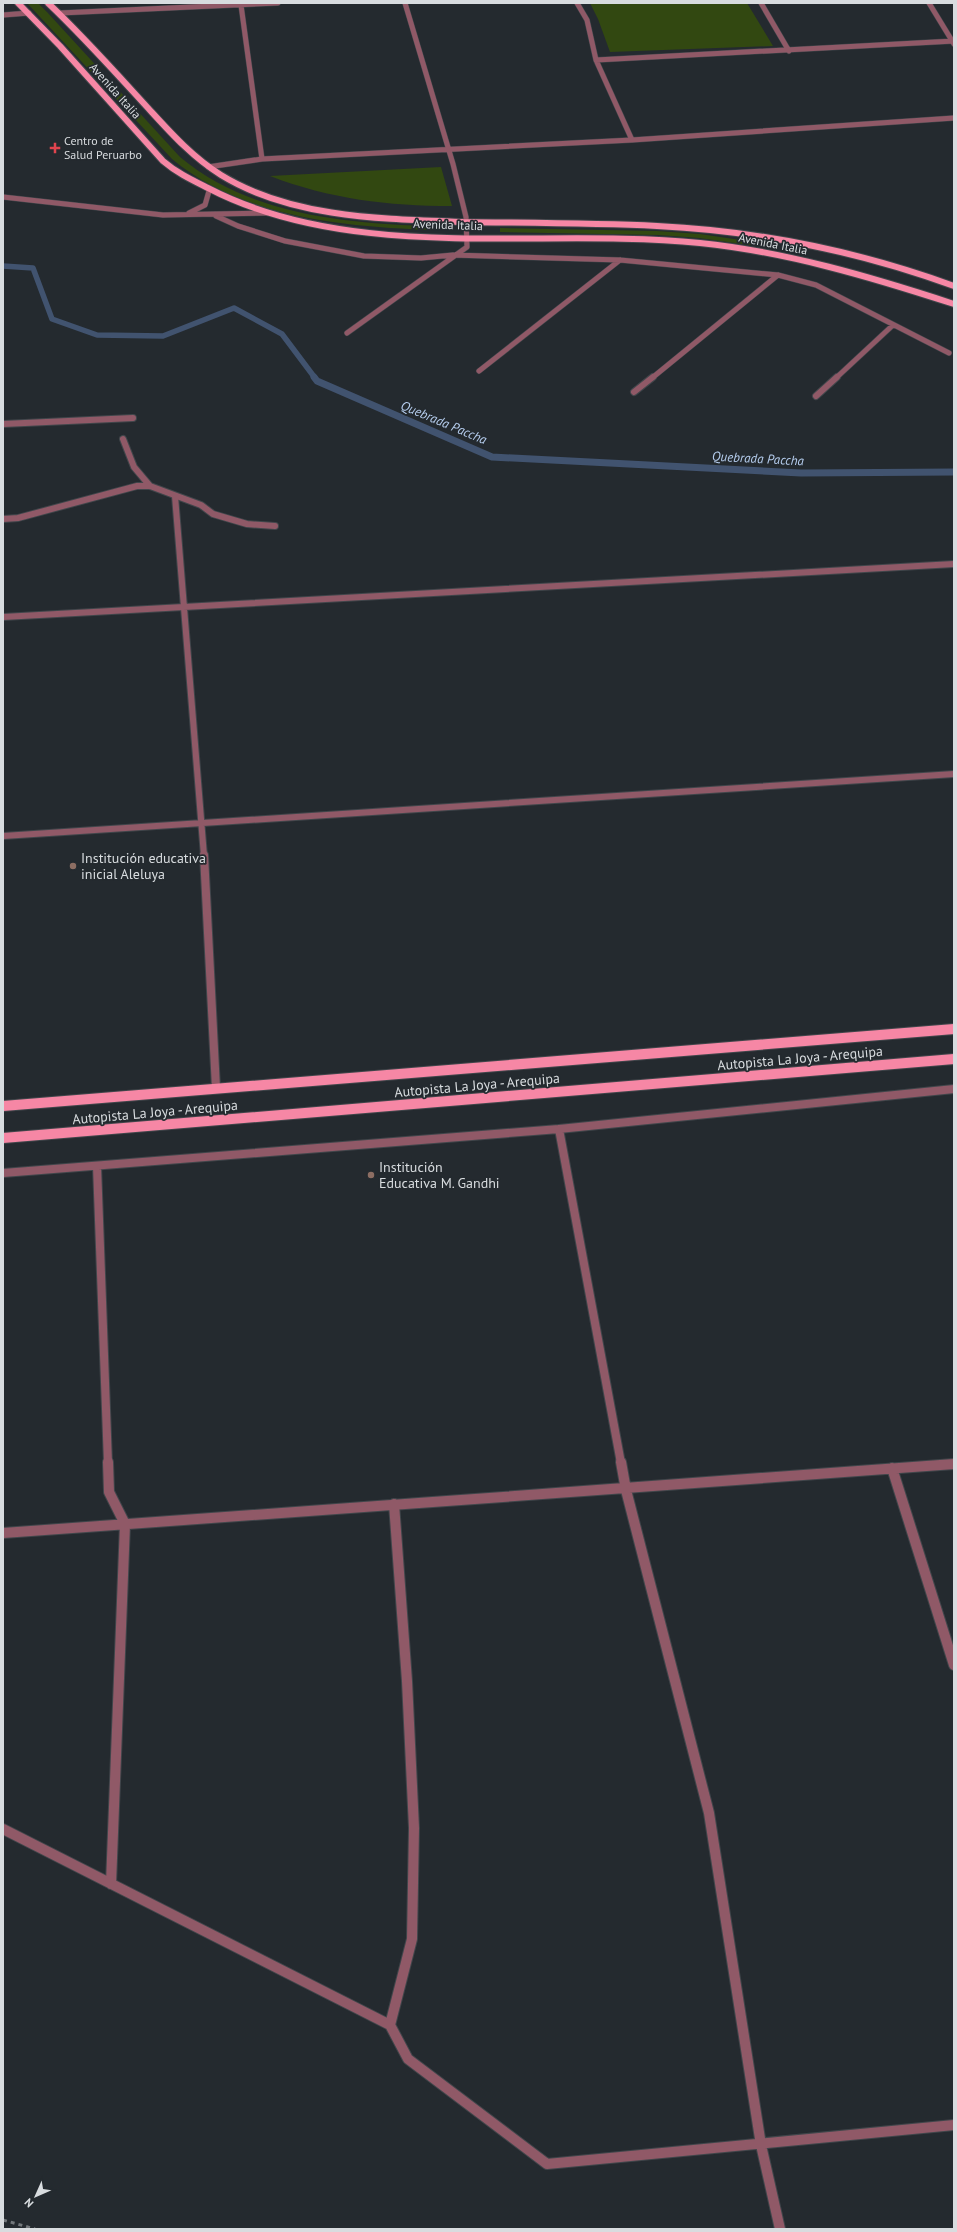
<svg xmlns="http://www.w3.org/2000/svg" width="957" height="2232" font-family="'PT Sans',sans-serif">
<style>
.green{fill:#324811}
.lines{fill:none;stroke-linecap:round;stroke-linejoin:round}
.stream-far1{stroke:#41536f;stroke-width:5.5}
.stream{stroke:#41536f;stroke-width:7}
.minor-far3-casing{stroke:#41464b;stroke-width:6}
.minor-far2-casing{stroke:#41464b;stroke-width:8}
.minor-far1-casing{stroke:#41464b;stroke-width:10}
.minor-casing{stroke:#41464b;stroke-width:12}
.primary-far1-casing{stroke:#41464b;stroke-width:8}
.primary-casing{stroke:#41464b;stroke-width:12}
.path{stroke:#73787c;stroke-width:3;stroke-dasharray:4 4;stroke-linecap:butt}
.minor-far3{stroke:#905967;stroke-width:5}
.minor-far2{stroke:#905967;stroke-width:6}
.minor-far1{stroke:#905967;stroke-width:8}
.minor{stroke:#905967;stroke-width:10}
.primary-far1{stroke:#f687a5;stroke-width:6}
.primary{stroke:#f687a5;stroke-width:10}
.health-dot{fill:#e0444e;stroke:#242a2f;stroke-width:1.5}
.education-dot{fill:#8d6e63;stroke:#242a2f;stroke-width:1.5}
.labels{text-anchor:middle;stroke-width:3.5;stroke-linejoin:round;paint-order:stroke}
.far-street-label{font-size:12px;fill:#d8dcdf;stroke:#242a2f}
.far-poi-label{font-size:12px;fill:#d8dcdf;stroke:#242a2f;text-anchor:start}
.far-water-label{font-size:13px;font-style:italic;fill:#b6ceef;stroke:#242a2f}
.poi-label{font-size:14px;fill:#d8dcdf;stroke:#242a2f;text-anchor:start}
.street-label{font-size:14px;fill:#d8dcdf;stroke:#242a2f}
</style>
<rect width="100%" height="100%" fill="#242a2f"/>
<!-- green -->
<path class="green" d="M 27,3 L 38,3 L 47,12 L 180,157 C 249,215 349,224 435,226 L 435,230 C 346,227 243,218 172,159 Z
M 590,3 L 747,3 L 773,46 L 610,52 L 598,19 Z
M 441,167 L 452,206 C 388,206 330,199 270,176 Z
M 500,228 L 657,231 L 700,234 L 774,245 L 771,248 L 699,238 L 658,235 L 500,232 Z"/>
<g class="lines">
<!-- stream-far1 -->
<path class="stream-far1" d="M 3,266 L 33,268 L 52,319 L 97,335 L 163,336 L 234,308 L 282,334 L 315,378"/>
<!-- stream -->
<path class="stream" d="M 314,377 L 317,381 L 492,457 L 801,473 L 954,472"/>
<!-- minor-far3 casing -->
<g class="minor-far3-casing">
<path id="minor-far3" d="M 577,3 L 587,20 L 596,60 L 632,140
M 761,3 L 789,51
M 929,3 L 954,44
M 241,5 L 262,159
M 60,13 L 278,3
M 3,15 L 29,13
M 596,60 L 954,41
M 208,167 L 262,159 L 632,140 L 954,118
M 3,197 L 163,215 L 267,213
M 189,213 L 205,205 L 209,191
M 216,216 L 238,226 L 285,241 L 364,256 L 421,258 L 453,255 L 620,260 L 778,275 L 816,285 L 949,353
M 347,333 L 467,247 L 466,217 L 453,164 L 405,3
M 479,371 L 620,260
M 652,378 L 778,275
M 836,378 L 893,325"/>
</g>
<!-- minor-far2 casing -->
<g class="minor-far2-casing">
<path id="minor-far2" d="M 634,392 L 653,377
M 816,396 L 837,377
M 3,424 L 133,418
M 123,439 L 134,467 L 150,486
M 175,496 L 204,856
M 3,519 L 18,518 L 137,486 L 150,486 L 201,505 L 213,514 L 247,524 L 275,526
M 3,617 L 954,564
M 3,836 L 954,774"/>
</g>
<!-- minor-far1 casing -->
<g class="minor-far1-casing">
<path id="minor-far1" d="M 204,855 L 216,1088
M 559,1129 L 621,1463
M 97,1166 L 108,1463
M 3,1173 L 559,1129 L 954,1089"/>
</g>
<!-- minor casing -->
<g class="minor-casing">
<path id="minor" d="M 108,1462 L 109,1492 L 125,1524 L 111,1884
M 621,1462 L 626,1490 L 709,1813 L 761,2145 L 780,2229
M 892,1468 L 954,1665
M 3,1533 C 320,1509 637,1489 954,1464
M 3,1829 L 390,2025 L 408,2059 L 547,2164 L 954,2125
M 390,2025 L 412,1939 L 414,1828 L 407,1681 L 394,1504"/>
</g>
<!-- primary-far1 casing -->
<g class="primary-far1-casing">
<path id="primary-far1" d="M 18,3 L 60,46 L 163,161 C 177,173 192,180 208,188 C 354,264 542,227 700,243 C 787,252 871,277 954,304
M 48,3 C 83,36 115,72 148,108 C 170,132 192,157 221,175 C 291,218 383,219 463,222 C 528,223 593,223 657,226 C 759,231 858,251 954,286"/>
</g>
<!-- primary casing -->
<g class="primary-casing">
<path id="primary" d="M 3,1106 L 954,1029
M 3,1138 L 954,1059"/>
</g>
<!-- path -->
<path class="path" d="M 3,2220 L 35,2229"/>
<!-- minor-far3 -->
<use href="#minor-far3" class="minor-far3"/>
<!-- minor-far2 -->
<use href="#minor-far2" class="minor-far2"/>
<!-- minor-far1 -->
<use href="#minor-far1" class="minor-far1"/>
<!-- minor -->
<use href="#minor" class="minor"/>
<!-- primary-far1 -->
<use href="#primary-far1" class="primary-far1"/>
<!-- primary -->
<use href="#primary" class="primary"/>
</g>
<!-- markers -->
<path class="health-dot" d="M53 142h4v4h4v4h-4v4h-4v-4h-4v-4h4z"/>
<g class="education-dot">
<circle cx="73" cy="866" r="4"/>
<circle cx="371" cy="1175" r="4"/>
</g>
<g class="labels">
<!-- far-street labels -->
<g class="far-street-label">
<text transform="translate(115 91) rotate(48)" y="4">Avenida Italia</text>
<text transform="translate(448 225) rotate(2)" y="4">Avenida Italia</text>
<text transform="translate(773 244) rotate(11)" y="4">Avenida Italia</text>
</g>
<!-- far-poi labels -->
<g class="far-poi-label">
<text x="64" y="145">Centro de<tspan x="64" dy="14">Salud Peruarbo</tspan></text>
</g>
<!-- far-water labels -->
<g class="far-water-label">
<text transform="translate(444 422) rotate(23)" y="5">Quebrada Paccha</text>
<text transform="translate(758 458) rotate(3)" y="5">Quebrada Paccha</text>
</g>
<!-- poi labels -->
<g class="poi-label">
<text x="81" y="863">Institución educativa<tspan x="81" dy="16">inicial Aleluya</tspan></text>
<text x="379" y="1172">Institución<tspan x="379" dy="16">Educativa M. Gandhi</tspan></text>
</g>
<!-- street labels -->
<g class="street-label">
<text transform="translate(800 1058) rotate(-5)" y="5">Autopista La Joya - Arequipa</text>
<text transform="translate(477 1085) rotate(-5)" y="5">Autopista La Joya - Arequipa</text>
<text transform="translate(155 1112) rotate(-5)" y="5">Autopista La Joya - Arequipa</text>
</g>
</g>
<!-- border -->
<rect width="957" height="2232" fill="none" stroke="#d8dcdf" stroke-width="8"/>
<!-- north arrow -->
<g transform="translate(36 2196) rotate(225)" stroke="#242a2f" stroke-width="3" paint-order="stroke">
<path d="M0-3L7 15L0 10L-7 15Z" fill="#d8dcdf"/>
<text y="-6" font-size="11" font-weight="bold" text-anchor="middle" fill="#d8dcdf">N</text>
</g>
</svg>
